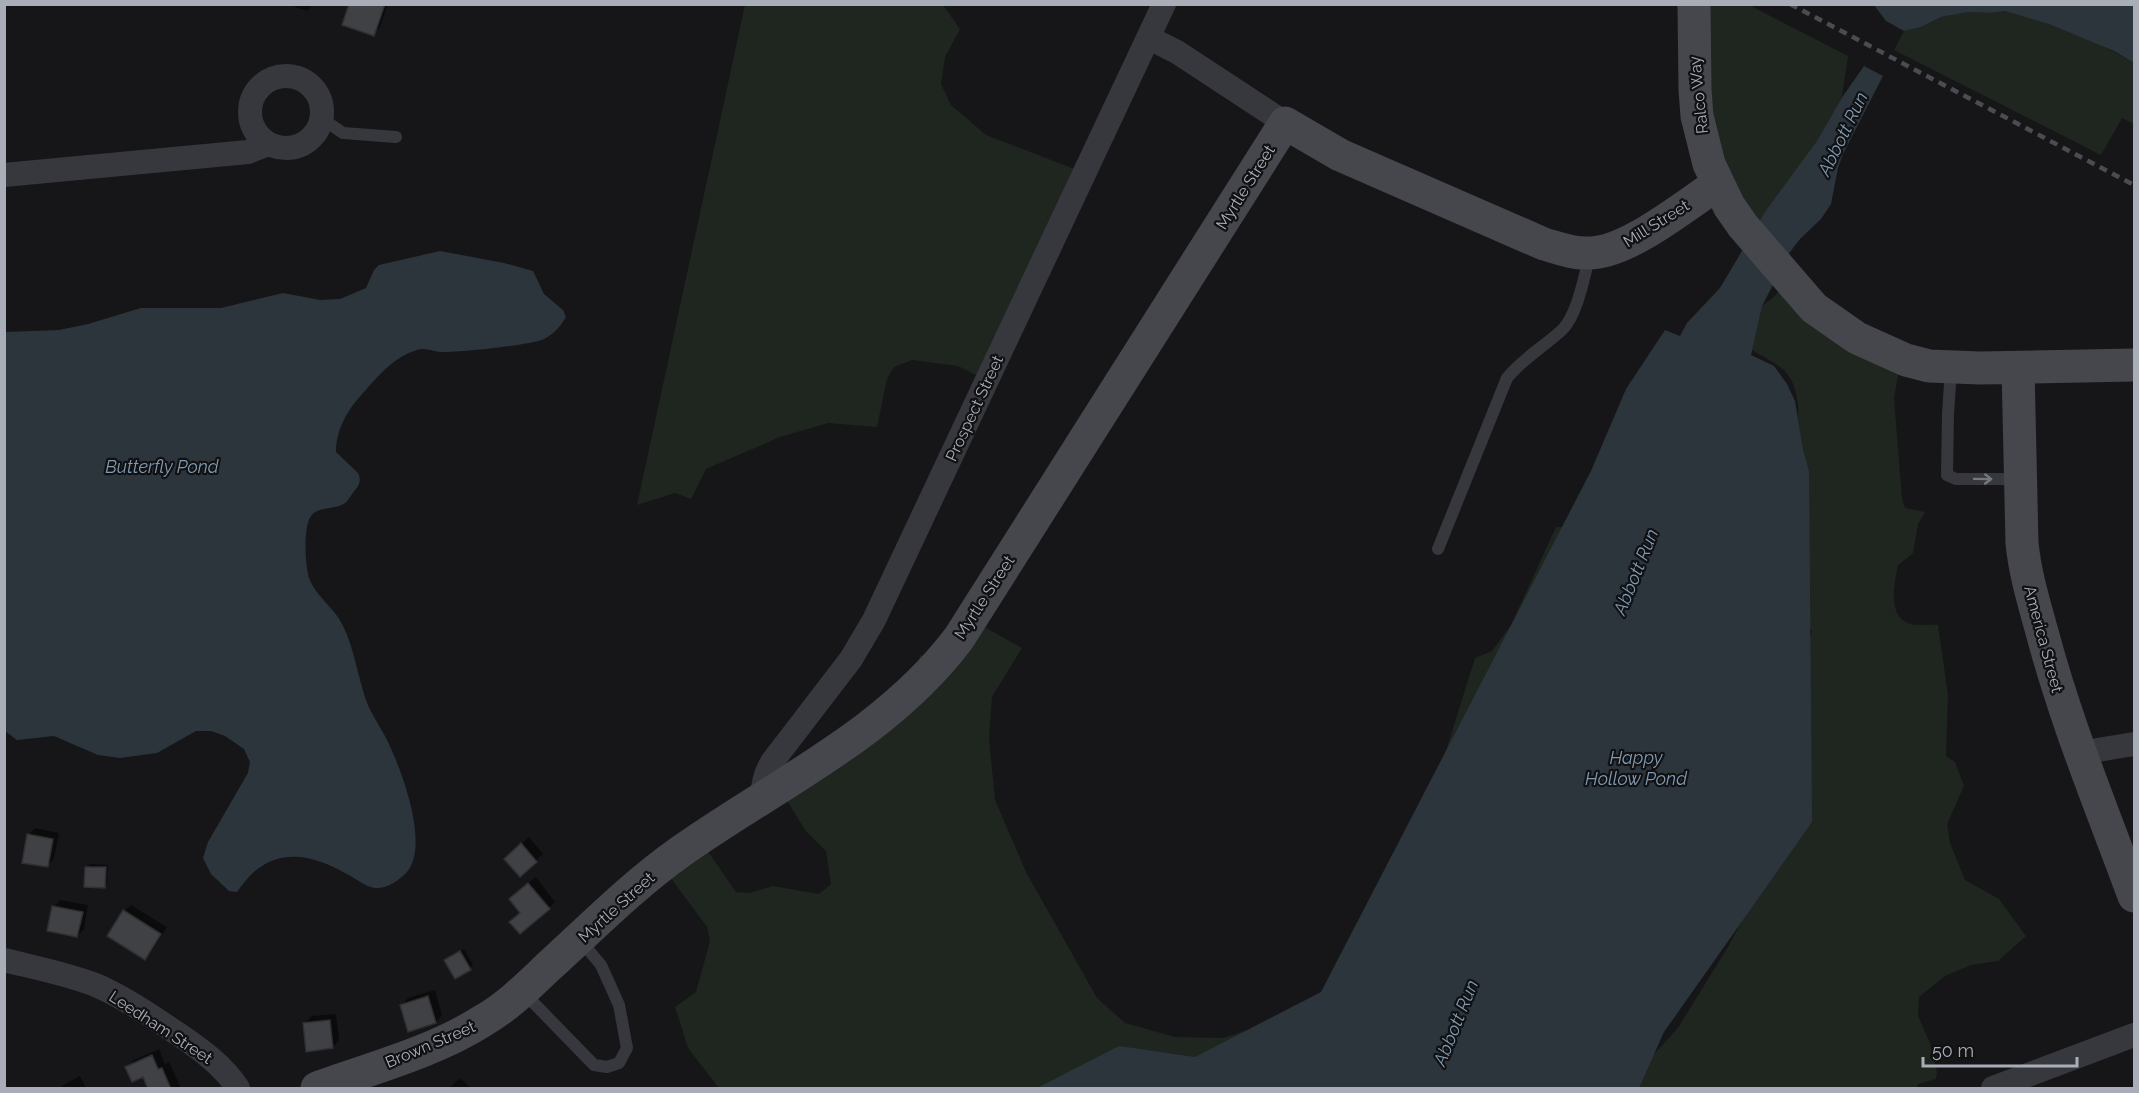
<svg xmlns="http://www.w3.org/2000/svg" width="2139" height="1093" font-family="Raleway,sans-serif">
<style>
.green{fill:#1e261f}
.water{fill:#2c353c}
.shadow{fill:#0007}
.building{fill:#404145;stroke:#303034;stroke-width:1.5}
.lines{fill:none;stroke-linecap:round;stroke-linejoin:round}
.lane{stroke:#37383d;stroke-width:12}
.street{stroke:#37383d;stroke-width:24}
.secondary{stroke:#45474d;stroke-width:33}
.rail{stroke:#4a4c52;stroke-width:4.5;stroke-dasharray:8 6;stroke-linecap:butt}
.oneway{stroke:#757881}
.labels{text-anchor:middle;stroke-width:4.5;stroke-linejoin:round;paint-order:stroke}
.street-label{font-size:16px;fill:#a8adb8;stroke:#111113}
.water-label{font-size:18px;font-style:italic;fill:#7f9bb3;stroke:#111113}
</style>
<rect width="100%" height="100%" fill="#161618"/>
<!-- green -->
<path class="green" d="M 745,5 L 943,5 L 960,29 L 945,57 L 941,84 L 951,105 L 986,135 L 1077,170 L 980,377 L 958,366 L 912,360 L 894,367 L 887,379 L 877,427 L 828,423 L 780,437 L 706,469 L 691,499 L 675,493 L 637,505 Z
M 1692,5 L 1749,5 L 1848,56 L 1841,102 L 1830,132 L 1762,230 L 1725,188 Z
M 2005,11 C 2050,21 2095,40 2134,63 L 2134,124 L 2122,118 L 2101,155 L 1894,50 L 1904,31 L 1921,27 L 1941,17 L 1969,12 L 1989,13 Z
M 1788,273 L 1837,315 L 1903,349 L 1894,398 L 1902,499 L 1905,508 L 1925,512 L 1918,524 L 1913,553 L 1898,565 C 1895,582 1886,616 1910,624 C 1918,626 1930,624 1938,625 L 1948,695 L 1946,756 L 1955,762 L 1964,786 L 1947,824 L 1950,843 L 1965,880 L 1999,899 L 2026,936 L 1998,961 L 1971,965 L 1945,976 L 1919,997 L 1918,1016 L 1930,1043 L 1937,1072 L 1936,1079 L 1918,1084 L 1917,1088 L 1635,1088 L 1652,1056 L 1678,1028 L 1729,945 L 1780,851 L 1801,661 L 1812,631 L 1802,620 L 1798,405 C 1794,366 1775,365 1747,347 L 1757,310 L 1776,295 Z
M 1556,527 L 1568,527 L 1517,671 L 1438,839 L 1402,926 L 1365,985 L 1350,1001 L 1281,1053 C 1257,1063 1225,1061 1199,1058 C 1187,1057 1175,1053 1162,1053 C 1127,1054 1098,1069 1069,1088 L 719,1088 L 688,1048 L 675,1007 L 696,992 L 710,941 L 707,927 L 662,866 L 670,858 L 698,840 L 700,840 L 736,892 L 749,893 L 773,886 L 819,894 L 831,884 L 826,851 L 805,830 L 779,787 L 825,754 L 882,706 L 884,707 L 916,676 L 920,655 L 934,659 C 949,649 959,633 968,618 L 1022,648 L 992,697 L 989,738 L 995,800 L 1026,872 L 1097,998 L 1125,1023 L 1175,1037 L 1223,1038 L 1313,1009 L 1381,903 L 1439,773 L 1475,658 L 1492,651 L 1511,625 Z"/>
<!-- water -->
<path class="water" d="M 1874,5 L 2134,5 L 2134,63 L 2114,51 L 2049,24 L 2005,11 L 1990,13 L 1969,12 L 1941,17 L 1921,27 L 1904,31 L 1886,21 Z
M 1864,66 L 1883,76 L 1843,154 L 1838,168 L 1831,204 L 1821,219 L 1800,239 L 1790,252 L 1762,306 L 1751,355 L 1774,366 L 1787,384 L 1795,401 L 1803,450 L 1809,471 L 1812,822 L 1664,1032 L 1639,1088 L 1037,1088 L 1119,1046 L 1195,1057 L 1321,992 L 1591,471 L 1626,389 L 1665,330 L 1680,336 L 1687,323 L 1720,288 L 1765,212 L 1817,141 L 1843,96 Z
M 440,251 L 504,263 L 533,271 L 544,294 L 563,310 L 566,317 C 560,327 555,333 544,339 C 533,345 455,353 440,352 C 432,351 425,347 417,350 C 394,357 380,374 364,392 C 348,409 336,429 336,452 L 358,473 C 361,479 360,484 356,489 C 352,493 349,500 345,503 C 336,510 318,506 311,516 C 303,527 305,565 309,578 C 316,597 335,608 343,626 C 354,648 358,677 366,700 C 371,714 380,726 387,740 C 401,768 431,847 406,873 C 398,881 387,889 375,888 C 366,887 355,878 347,874 C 317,857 284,847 255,871 C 248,877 242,885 237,892 L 229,891 L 211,874 L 203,858 L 208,842 L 248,773 L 250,762 L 244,749 L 225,736 L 211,731 L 196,731 L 157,753 L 120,758 L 98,755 L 54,736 L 17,740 L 5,731 L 5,332 L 59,330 L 88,324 L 141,308 L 221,308 L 283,293 L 320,300 L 340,299 L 366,288 L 374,270 L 379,265 Z"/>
<!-- shadow -->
<path class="shadow" d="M 286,4 L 314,4 L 307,11 Z
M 351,4 L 388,4 L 380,27 L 373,34 Z
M 35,828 L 59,833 L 54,859 L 47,866 L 28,835 Z
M 529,837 L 543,854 L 520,875 L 513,852 Z
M 90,864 L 108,865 L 107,883 L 104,886 L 87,867 Z
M 536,877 L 555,902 L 549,908 L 522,912 L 517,892 Z
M 60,900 L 88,905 L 84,929 L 77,936 L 54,907 Z
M 131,905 L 167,927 L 152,951 L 145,958 L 124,911 Z
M 464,949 L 473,965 L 470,968 L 449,958 Z
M 435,990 L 442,1015 L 436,1022 L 402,1005 L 408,998 Z
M 336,1014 L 339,1040 L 333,1047 L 305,1023 L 312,1016 Z
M 159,1049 L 165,1064 L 169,1062 L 181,1088 L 150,1088 L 144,1075 L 127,1067 L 134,1060 Z
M 80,1076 L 86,1088 L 60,1088 L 63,1085 Z
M 460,1078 L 471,1088 L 449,1088 Z"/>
<!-- building -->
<path class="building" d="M 349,4 L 385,4 L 374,36 L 342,25 Z
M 27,834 L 53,839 L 48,867 L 22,863 Z
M 521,843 L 537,862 L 520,877 L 504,859 Z
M 85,867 L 106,867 L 105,888 L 84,887 Z
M 528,883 L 550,909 L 520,934 L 509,922 L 520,913 L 509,899 Z
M 52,906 L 83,912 L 77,937 L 47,931 Z
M 123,910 L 161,934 L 145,960 L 107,936 Z
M 460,951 L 471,970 L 455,979 L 444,960 Z
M 428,996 L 436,1023 L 408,1032 L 400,1005 Z
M 330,1020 L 333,1048 L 306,1052 L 303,1023 Z
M 152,1055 L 158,1069 L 162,1068 L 171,1089 L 148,1089 L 143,1077 L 132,1082 L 125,1067 Z"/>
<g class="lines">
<!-- lane -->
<path class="lane" d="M 321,118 L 343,133 L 396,137
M 1951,369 L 1948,414 L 1947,475 L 1956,479 L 2020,479
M 1438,549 L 1507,378 C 1524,357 1544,347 1563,329 C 1578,313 1584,276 1590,255
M 523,992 L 594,1065 L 607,1067 L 619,1063 L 627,1048 L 619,1005 L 601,965 L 580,940"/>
<!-- street -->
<path class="street" d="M 1149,38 L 1177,52 L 1285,123
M250 112a36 36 0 1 1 72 0a36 36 0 1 1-72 0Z
M 4,175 L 248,152 L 268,144
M 2079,753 L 2134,744
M 763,797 C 762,784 765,774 772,762 L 851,659 L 874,620 L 1164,4
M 4,960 C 36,968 68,974 98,986 C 127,999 154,1018 181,1036 C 203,1051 223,1066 238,1088
M 1993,1088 L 2134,1035"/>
<!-- secondary -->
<path class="secondary" d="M 1694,4 L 1695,90 L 1697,116 L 1709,164 L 1729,206 L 1743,226 L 1814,308 L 1857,338 L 1906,360 L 1929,366 L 1980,368 L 2134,365
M 2018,368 L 2022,543 C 2025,574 2034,603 2042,632 C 2066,723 2102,809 2134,896
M 317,1088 C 372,1068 434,1052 484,1020 C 508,1006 527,987 547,968 C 590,929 632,886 680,852 C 776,784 887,734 959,638 L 1285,123 L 1340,155 L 1544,244 C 1558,248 1574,254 1589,253 C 1628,253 1685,205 1718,184"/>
<!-- rail -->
<path class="rail" d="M 1790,4 L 2134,185"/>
</g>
<!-- one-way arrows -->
<defs><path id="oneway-shaft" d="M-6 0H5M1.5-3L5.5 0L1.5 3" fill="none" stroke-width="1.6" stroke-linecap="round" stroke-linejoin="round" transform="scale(1.5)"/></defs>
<use class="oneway" href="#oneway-shaft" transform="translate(1983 479) rotate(1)"/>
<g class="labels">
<!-- street labels -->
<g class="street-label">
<text transform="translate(1698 95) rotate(-96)" y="6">Ralco Way</text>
<text transform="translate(1245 187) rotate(-58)" y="6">Myrtle Street</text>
<text transform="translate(1656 223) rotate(-32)" y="6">Mill Street</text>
<text transform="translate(974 408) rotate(-65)" y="6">Prospect Street</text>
<text transform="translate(984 597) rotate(-57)" y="6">Myrtle Street</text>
<text transform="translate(2044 639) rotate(75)" y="6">America Street</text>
<text transform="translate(616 907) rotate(-42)" y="6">Myrtle Street</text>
<text transform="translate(161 1027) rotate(33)" y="6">Leedham Street</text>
<text transform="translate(430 1044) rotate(-23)" y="6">Brown Street</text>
</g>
<!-- water labels -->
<g class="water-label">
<text transform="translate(1843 134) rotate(-64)" y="6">Abbott Run</text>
<text x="162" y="473">Butterfly Pond</text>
<text transform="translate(1636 572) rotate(-68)" y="6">Abbott Run</text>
<text x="1636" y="764">Happy<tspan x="1636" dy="21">Hollow Pond</tspan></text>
<text transform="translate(1456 1023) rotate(-68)" y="6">Abbott Run</text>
</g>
</g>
<!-- border -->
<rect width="2139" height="1093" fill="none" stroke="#a8adb8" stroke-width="12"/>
<!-- scale -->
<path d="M1923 1057v9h154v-9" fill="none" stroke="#a8adb8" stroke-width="3"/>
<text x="1932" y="1057" font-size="18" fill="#a8adb8" stroke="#111113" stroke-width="4.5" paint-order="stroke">50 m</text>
</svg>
